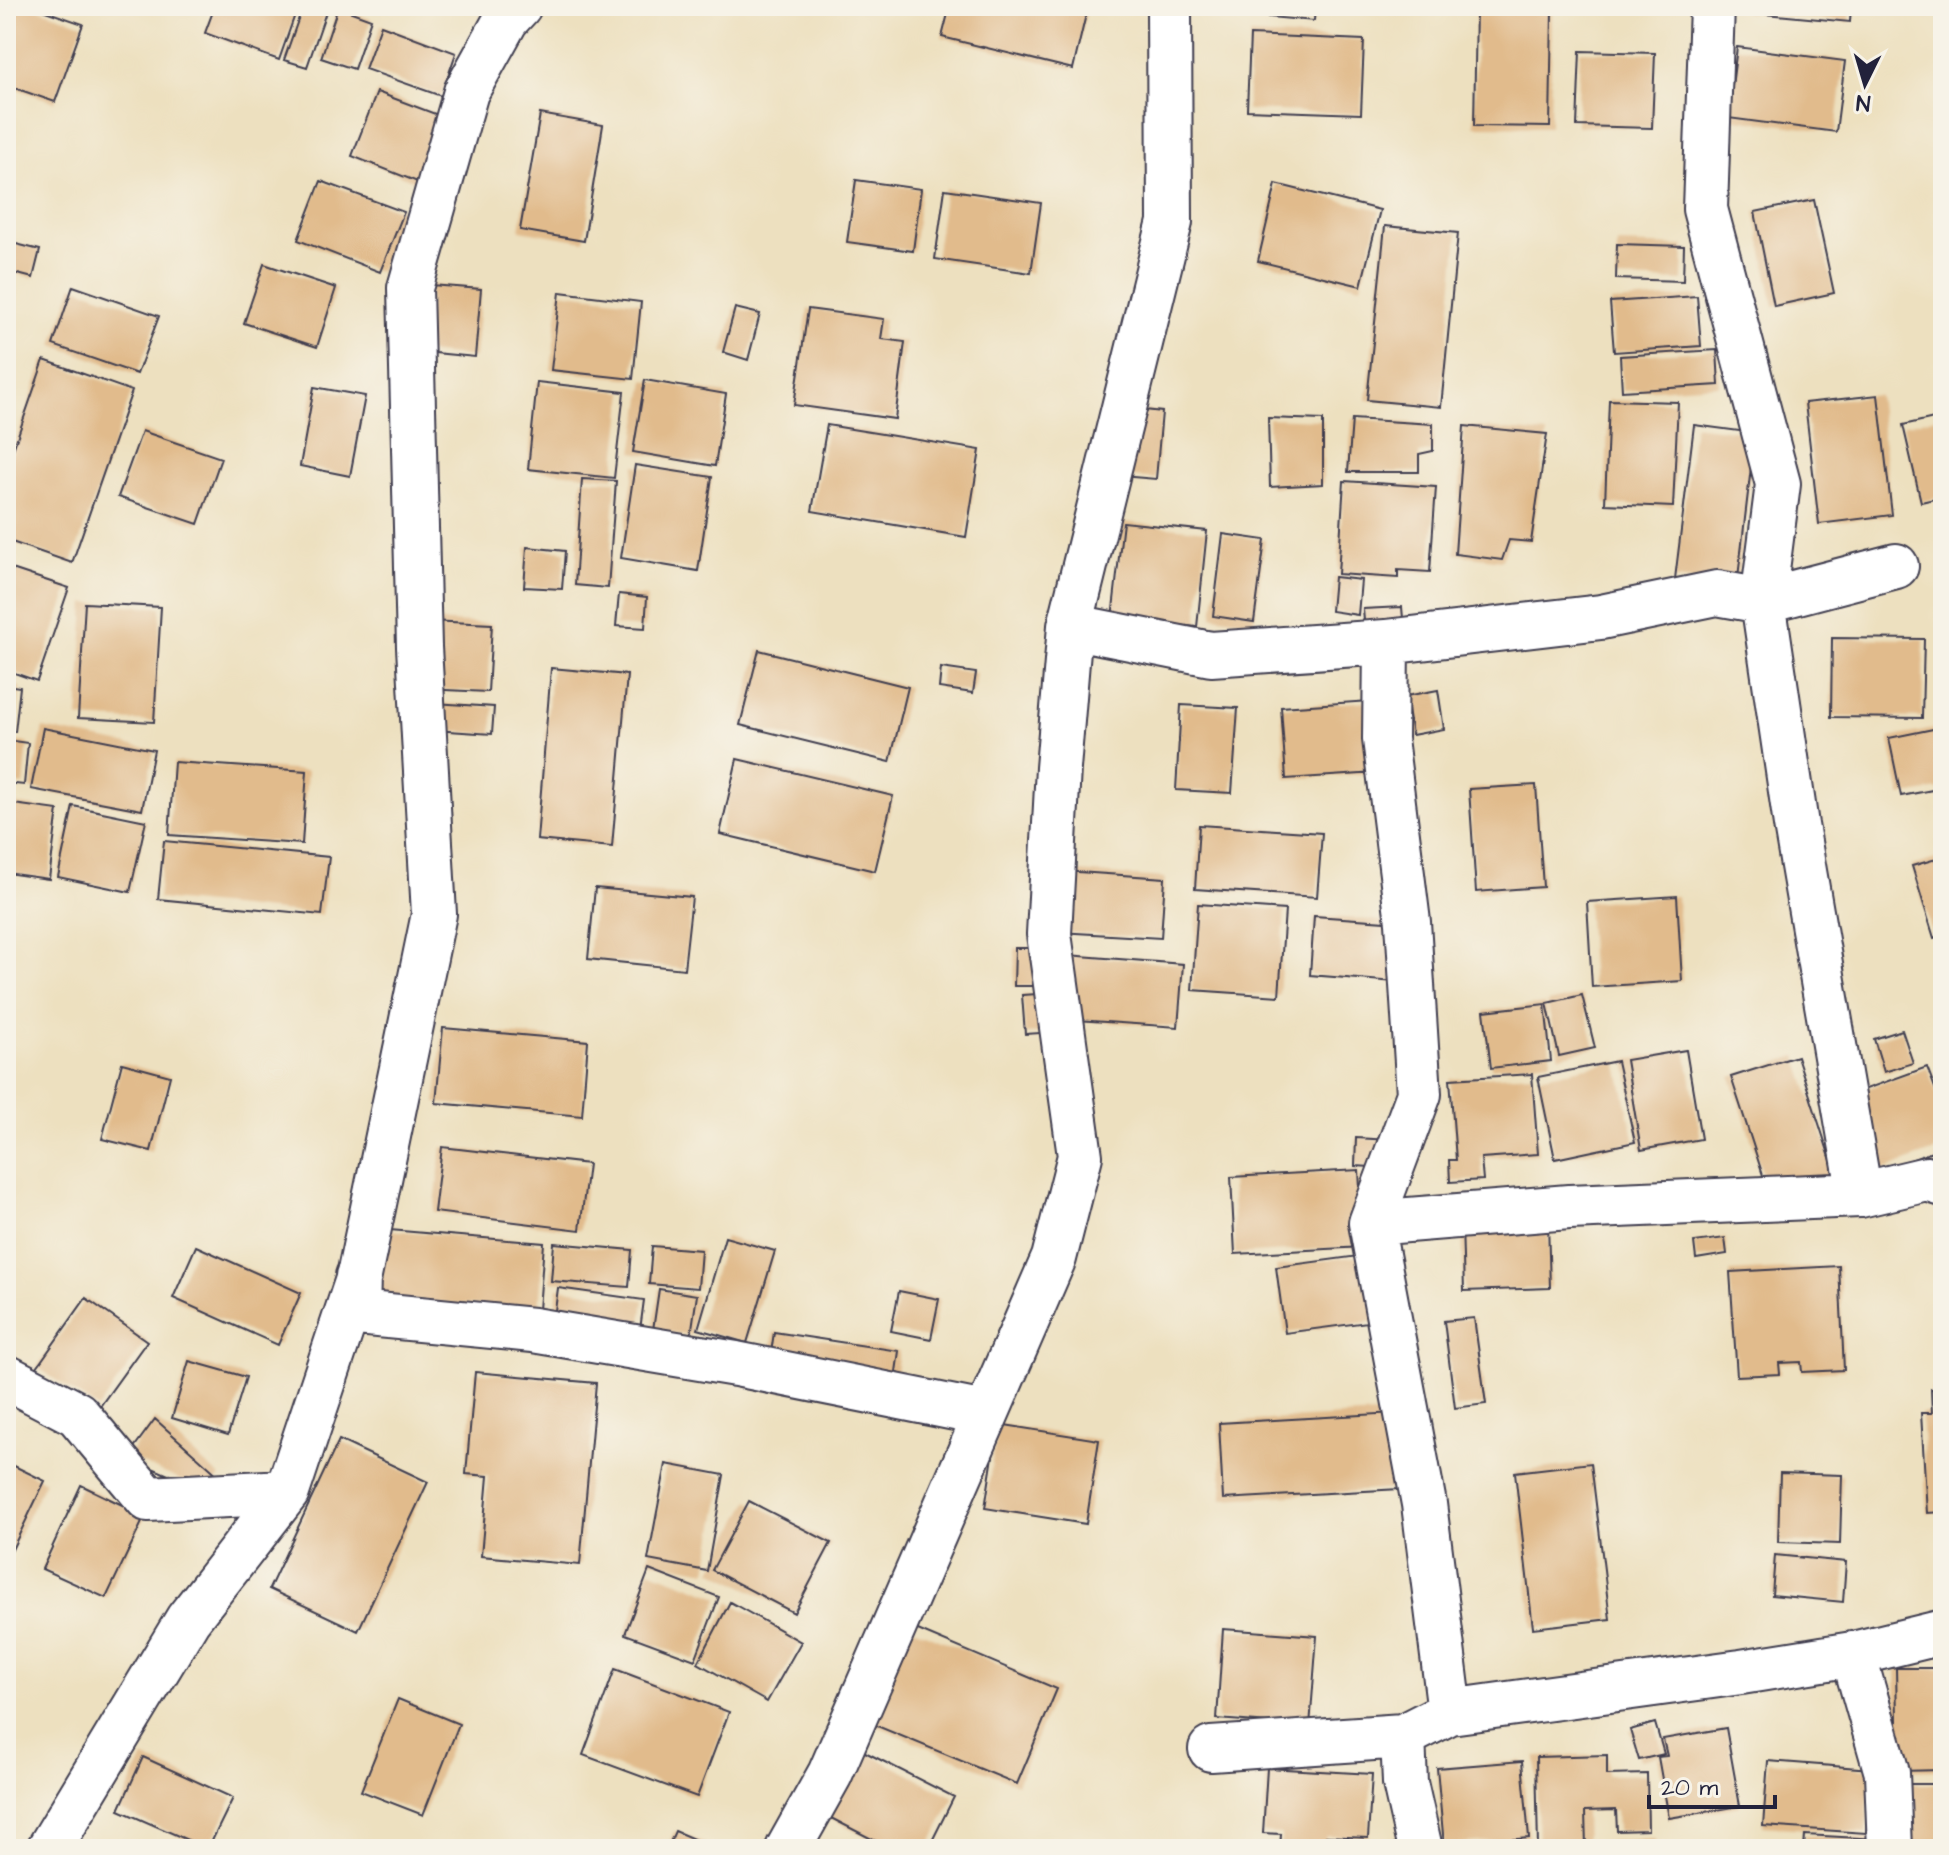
<svg xmlns="http://www.w3.org/2000/svg" width="1949" height="1855" font-family="'Architects Daughter',sans-serif">
<style>
.building{fill:#e1bb8c}
.lines{fill:none;stroke-linecap:round;stroke-linejoin:round}
.street-casing{stroke:#403e4f;stroke-width:48}
.street{stroke:#fff;stroke-width:44}
</style>
<rect width="100%" height="100%" fill="#f7f3e8"/>
<filter id="ink" filterUnits="userSpaceOnUse"><feTurbulence type="fractalNoise" baseFrequency=".0125" numOctaves="2"/><feDisplacementMap in="SourceGraphic" scale="16" xChannelSelector="R" yChannelSelector="G"/><feConvolveMatrix kernelMatrix="1 2 1 2 8 2 1 2 1" color-interpolation-filters="sRGB"/></filter>
<filter id="wash" filterUnits="userSpaceOnUse"><feTurbulence type="fractalNoise" baseFrequency=".006" numOctaves="4" result="noise"/><feDisplacementMap in="SourceGraphic" scale="32" xChannelSelector="R" yChannelSelector="G"/><feGaussianBlur stdDeviation="1.8" result="paint"/><feColorMatrix in="noise" values="0 0 0 0 0 0 0 0 0 0 0 0 0 0 0 0 0 1.4 0 .05"/><feComposite in="paint" operator="in"/></filter>
<g filter="url(#wash)">
<rect width="100%" height="100%" fill="#ede0bf"/>
<g id="blocks">
<!-- building -->
<path class="building" d="M 6,6 L 31,6 L 83,24 L 55,102 L 6,85 Z
M 215,6 L 298,6 L 279,60 L 205,33 Z
M 303,6 L 328,6 L 307,67 L 284,60 Z
M 950,6 L 1088,6 L 1073,69 L 942,37 Z
M 1258,6 L 1315,6 L 1314,21 L 1257,16 Z
M 1745,6 L 1851,6 L 1850,22 L 1744,12 Z
M 338,7 L 371,19 L 354,69 L 321,58 Z
M 1476,8 L 1552,10 L 1550,127 L 1474,126 Z
M 381,25 L 456,53 L 441,96 L 365,69 Z
M 1250,35 L 1364,40 L 1361,114 L 1247,110 Z
M 1737,47 L 1845,61 L 1836,132 L 1728,118 Z
M 1580,51 L 1655,53 L 1652,128 L 1577,126 Z
M 377,92 L 446,118 L 420,183 L 352,156 Z
M 540,114 L 603,125 L 584,241 L 520,230 Z
M 856,180 L 921,189 L 913,251 L 847,242 Z
M 321,181 L 404,212 L 380,272 L 298,240 Z
M 1276,184 L 1380,210 L 1361,286 L 1258,261 Z
M 945,189 L 1041,203 L 1031,273 L 935,259 Z
M 1814,200 L 1834,293 L 1774,306 L 1755,212 Z
M 1385,226 L 1458,233 L 1441,407 L 1367,400 Z
M 8,242 L 40,250 L 33,278 L 6,271 Z
M 1617,244 L 1684,246 L 1683,281 L 1616,279 Z
M 264,264 L 336,288 L 317,347 L 244,323 Z
M 431,285 L 481,289 L 475,357 L 425,352 Z
M 73,286 L 159,316 L 137,374 L 53,345 Z
M 560,292 L 641,302 L 633,379 L 551,370 Z
M 1697,296 L 1701,346 L 1614,352 L 1610,302 Z
M 735,308 L 760,314 L 748,360 L 723,352 Z
M 808,309 L 884,319 L 881,339 L 905,342 L 895,419 L 794,405 Z
M 1717,350 L 1719,385 L 1622,391 L 1620,356 Z
M 44,360 L 132,391 L 72,563 L 6,540 L 6,470 Z
M 645,380 L 726,394 L 715,466 L 633,452 Z
M 537,382 L 624,392 L 614,478 L 528,469 Z
M 314,387 L 365,396 L 350,476 L 300,466 Z
M 1878,395 L 1892,515 L 1819,524 L 1805,403 Z
M 1609,400 L 1678,402 L 1673,507 L 1605,504 Z
M 1127,408 L 1162,412 L 1156,479 L 1121,476 Z
M 1943,416 L 1943,497 L 1921,502 L 1903,425 Z
M 1268,418 L 1323,420 L 1323,484 L 1270,487 Z
M 1352,419 L 1433,424 L 1433,451 L 1419,454 L 1419,472 L 1348,472 Z
M 827,425 L 980,450 L 966,537 L 812,511 Z
M 1694,425 L 1755,433 L 1737,586 L 1675,579 Z
M 1464,426 L 1547,434 L 1531,542 L 1509,540 L 1502,560 L 1455,554 Z
M 142,431 L 221,458 L 198,524 L 118,497 Z
M 635,465 L 712,477 L 698,571 L 621,558 Z
M 582,479 L 616,481 L 608,588 L 575,585 Z
M 1344,481 L 1436,487 L 1430,572 L 1398,570 L 1398,578 L 1338,574 Z
M 1123,522 L 1207,531 L 1197,627 L 1112,618 Z
M 1223,534 L 1265,540 L 1254,622 L 1213,616 Z
M 527,547 L 565,551 L 562,589 L 524,587 Z
M 6,567 L 69,588 L 37,681 L 6,670 Z
M 1334,577 L 1361,580 L 1358,615 L 1331,611 Z
M 619,594 L 647,597 L 645,628 L 616,626 Z
M 85,603 L 161,607 L 154,722 L 78,718 Z
M 1402,607 L 1404,630 L 1365,632 L 1363,609 Z
M 429,621 L 492,624 L 488,692 L 424,689 Z
M 1832,638 L 1924,639 L 1922,718 L 1831,717 Z
M 759,650 L 908,687 L 890,762 L 740,725 Z
M 551,668 L 627,675 L 612,847 L 537,840 Z
M 941,668 L 976,673 L 973,693 L 939,688 Z
M 6,685 L 20,687 L 15,732 L 6,731 Z
M 1438,690 L 1444,729 L 1412,735 L 1406,696 Z
M 1370,701 L 1376,773 L 1286,779 L 1281,707 Z
M 435,703 L 494,707 L 492,734 L 434,730 Z
M 1181,705 L 1238,708 L 1232,793 L 1176,790 Z
M 1943,727 L 1943,805 L 1938,789 L 1901,796 L 1889,738 Z
M 43,728 L 154,750 L 142,810 L 31,789 Z
M 6,740 L 28,743 L 24,785 L 6,783 Z
M 737,759 L 893,796 L 875,871 L 720,834 Z
M 174,762 L 307,771 L 302,844 L 169,835 Z
M 1536,785 L 1543,887 L 1476,892 L 1469,789 Z
M 6,803 L 58,810 L 49,879 L 6,873 Z
M 73,806 L 146,821 L 130,892 L 58,877 Z
M 1199,825 L 1322,833 L 1317,897 L 1195,889 Z
M 164,841 L 329,857 L 322,915 L 158,899 Z
M 1943,857 L 1943,935 L 1934,938 L 1912,866 Z
M 1063,871 L 1165,878 L 1161,938 L 1059,932 Z
M 595,888 L 692,897 L 684,969 L 588,959 Z
M 1677,896 L 1682,981 L 1592,987 L 1587,902 Z
M 1198,904 L 1285,910 L 1279,996 L 1192,990 Z
M 1314,916 L 1399,922 L 1395,982 L 1310,975 Z
M 1015,948 L 1048,948 L 1047,986 L 1014,986 Z
M 1067,955 L 1183,964 L 1178,1027 L 1063,1019 Z
M 1055,993 L 1057,1032 L 1025,1034 L 1022,995 Z
M 1582,995 L 1595,1048 L 1559,1056 L 1547,1003 Z
M 1545,1004 L 1551,1061 L 1491,1068 L 1484,1011 Z
M 443,1028 L 588,1041 L 582,1116 L 436,1103 Z
M 1902,1030 L 1913,1063 L 1884,1072 L 1874,1039 Z
M 1686,1050 L 1701,1139 L 1641,1150 L 1626,1060 Z
M 1797,1056 L 1836,1176 L 1770,1197 L 1731,1077 Z
M 1617,1061 L 1635,1142 L 1555,1159 L 1538,1077 Z
M 122,1063 L 170,1076 L 151,1151 L 102,1139 Z
M 1927,1067 L 1943,1109 L 1943,1148 L 1878,1172 L 1849,1095 Z
M 1532,1074 L 1538,1154 L 1481,1158 L 1483,1180 L 1450,1182 L 1449,1160 L 1456,1160 L 1450,1079 Z
M 1356,1138 L 1390,1140 L 1389,1168 L 1355,1166 Z
M 442,1147 L 588,1164 L 580,1230 L 434,1212 Z
M 1359,1170 L 1363,1247 L 1235,1254 L 1231,1177 Z
M 1548,1222 L 1550,1288 L 1464,1291 L 1462,1224 Z
M 378,1229 L 544,1243 L 539,1310 L 373,1297 Z
M 725,1237 L 775,1251 L 747,1343 L 698,1329 Z
M 1725,1238 L 1727,1254 L 1696,1259 L 1694,1242 Z
M 554,1243 L 632,1250 L 629,1287 L 551,1281 Z
M 196,1246 L 301,1293 L 278,1345 L 173,1298 Z
M 652,1246 L 701,1250 L 698,1288 L 649,1284 Z
M 1373,1254 L 1383,1320 L 1285,1333 L 1276,1267 Z
M 1839,1266 L 1844,1370 L 1802,1372 L 1801,1362 L 1779,1363 L 1780,1374 L 1737,1376 L 1730,1272 Z
M 558,1288 L 644,1300 L 640,1330 L 554,1318 Z
M 659,1289 L 697,1295 L 691,1335 L 653,1330 Z
M 899,1291 L 939,1299 L 931,1339 L 891,1331 Z
M 86,1298 L 147,1341 L 98,1409 L 37,1367 Z
M 1474,1318 L 1486,1404 L 1455,1408 L 1444,1321 Z
M 774,1332 L 899,1351 L 894,1386 L 769,1367 Z
M 189,1361 L 246,1377 L 228,1435 L 172,1418 Z
M 475,1372 L 596,1383 L 580,1565 L 481,1556 L 488,1476 L 466,1474 Z
M 1943,1388 L 1943,1512 L 1927,1513 L 1921,1413 L 1932,1413 L 1931,1389 Z
M 1396,1413 L 1400,1489 L 1223,1499 L 1219,1423 Z
M 155,1419 L 220,1477 L 205,1491 L 127,1457 Z
M 998,1424 L 1099,1440 L 1086,1524 L 985,1508 Z
M 339,1440 L 428,1482 L 358,1631 L 269,1589 Z
M 6,1462 L 45,1481 L 6,1562 Z
M 1591,1463 L 1610,1619 L 1533,1628 L 1515,1472 Z
M 666,1464 L 724,1475 L 707,1571 L 648,1560 Z
M 1780,1473 L 1842,1475 L 1840,1544 L 1778,1542 Z
M 81,1485 L 145,1516 L 106,1598 L 42,1569 Z
M 749,1501 L 831,1543 L 794,1613 L 712,1570 Z
M 1775,1555 L 1846,1562 L 1843,1602 L 1772,1595 Z
M 649,1570 L 719,1597 L 695,1660 L 625,1634 Z
M 730,1602 L 801,1642 L 767,1702 L 698,1663 Z
M 906,1625 L 1057,1689 L 1017,1784 L 865,1721 Z
M 1223,1629 L 1317,1636 L 1310,1726 L 1217,1719 Z
M 1896,1668 L 1943,1668 L 1943,1770 L 1898,1771 Z
M 615,1669 L 729,1712 L 697,1797 L 583,1755 Z
M 398,1699 L 459,1724 L 423,1815 L 361,1791 Z
M 1655,1723 L 1664,1754 L 1639,1760 L 1630,1730 Z
M 1726,1728 L 1740,1806 L 1669,1818 L 1658,1757 L 1667,1756 L 1663,1739 Z
M 863,1751 L 954,1797 L 928,1849 L 891,1849 L 829,1817 Z
M 1607,1755 L 1607,1775 L 1647,1774 L 1648,1830 L 1617,1831 L 1616,1810 L 1585,1811 L 1586,1847 L 1538,1848 L 1536,1757 Z
M 143,1757 L 233,1798 L 208,1849 L 119,1810 Z
M 1522,1761 L 1529,1838 L 1444,1845 L 1437,1768 Z
M 1768,1761 L 1871,1769 L 1866,1833 L 1763,1826 Z
M 1267,1768 L 1372,1774 L 1368,1838 L 1326,1836 L 1325,1849 L 1280,1849 L 1281,1834 L 1263,1833 Z
M 1905,1784 L 1943,1784 L 1943,1849 L 1905,1849 Z
M 675,1831 L 710,1846 L 709,1849 L 667,1849 Z
M 1805,1835 L 1877,1839 L 1876,1849 L 1804,1849 Z
M 1655,1839 L 1655,1849 L 1595,1849 L 1595,1843 Z"/>
</g>
</g>
<g filter="url(#ink)">
<use href="#blocks" fill-opacity="0" stroke="#403e4f" stroke-width="2"/>
<g class="lines">
<!-- street casing -->
<g class="street-casing">
<path id="street" d="M 1712,6 L 1705,209 L 1778,484 L 1763,601 L 1796,825 L 1860,1195
M 1070,626 L 1211,654 L 1386,642 L 1601,617 L 1717,593 L 1763,601 L 1896,566
M 1386,642 L 1385,739 L 1408,922 L 1419,1094 L 1371,1223 L 1424,1504 L 1450,1712
M 1371,1223 L 1569,1207 L 1860,1195 L 1927,1179 L 1943,1184
M 358,1276 L 357,1313 L 533,1330 L 736,1364 L 985,1414
M 6,1377 L 77,1414 L 148,1499 L 287,1492
M 1853,1654 L 1887,1773 L 1890,1849
M 1403,1736 L 1450,1712 L 1741,1672 L 1853,1654 L 1943,1632
M 1211,1749 L 1403,1736 L 1405,1783 L 1420,1849
M 49,1849 L 188,1619 L 287,1492 L 359,1276 L 434,914 L 419,647 L 410,288 L 466,92 L 506,20 L 519,6
M 788,1849 L 830,1774 L 1054,1258 L 1080,1156 L 1049,934 L 1058,768 L 1070,626 L 1170,222 L 1169,6"/>
</g>
<!-- street -->
<use href="#street" class="street"/>
</g>
</g>
<!-- margin -->
<rect width="1949" height="1855" fill="none" stroke="#f7f3e8" stroke-width="32"/>
<!-- north arrow -->
<g transform="translate(1865 84) rotate(185)" stroke="#f7f3e8" stroke-width="6" paint-order="stroke">
<path d="M0-6L14 30L0 20L-14 30Z" fill="#22223b"/>
<text y="-12" font-size="22" font-weight="bold" text-anchor="middle" fill="#22223b">N</text>
</g>
<!-- scale -->
<path d="M1649 1795v12h126v-12" fill="none" stroke="#22223b" stroke-width="4"/>
<text x="1661" y="1795" font-size="24" fill="#22223b" stroke="#f7f3e8" stroke-width="6" paint-order="stroke">20 m</text>
</svg>
